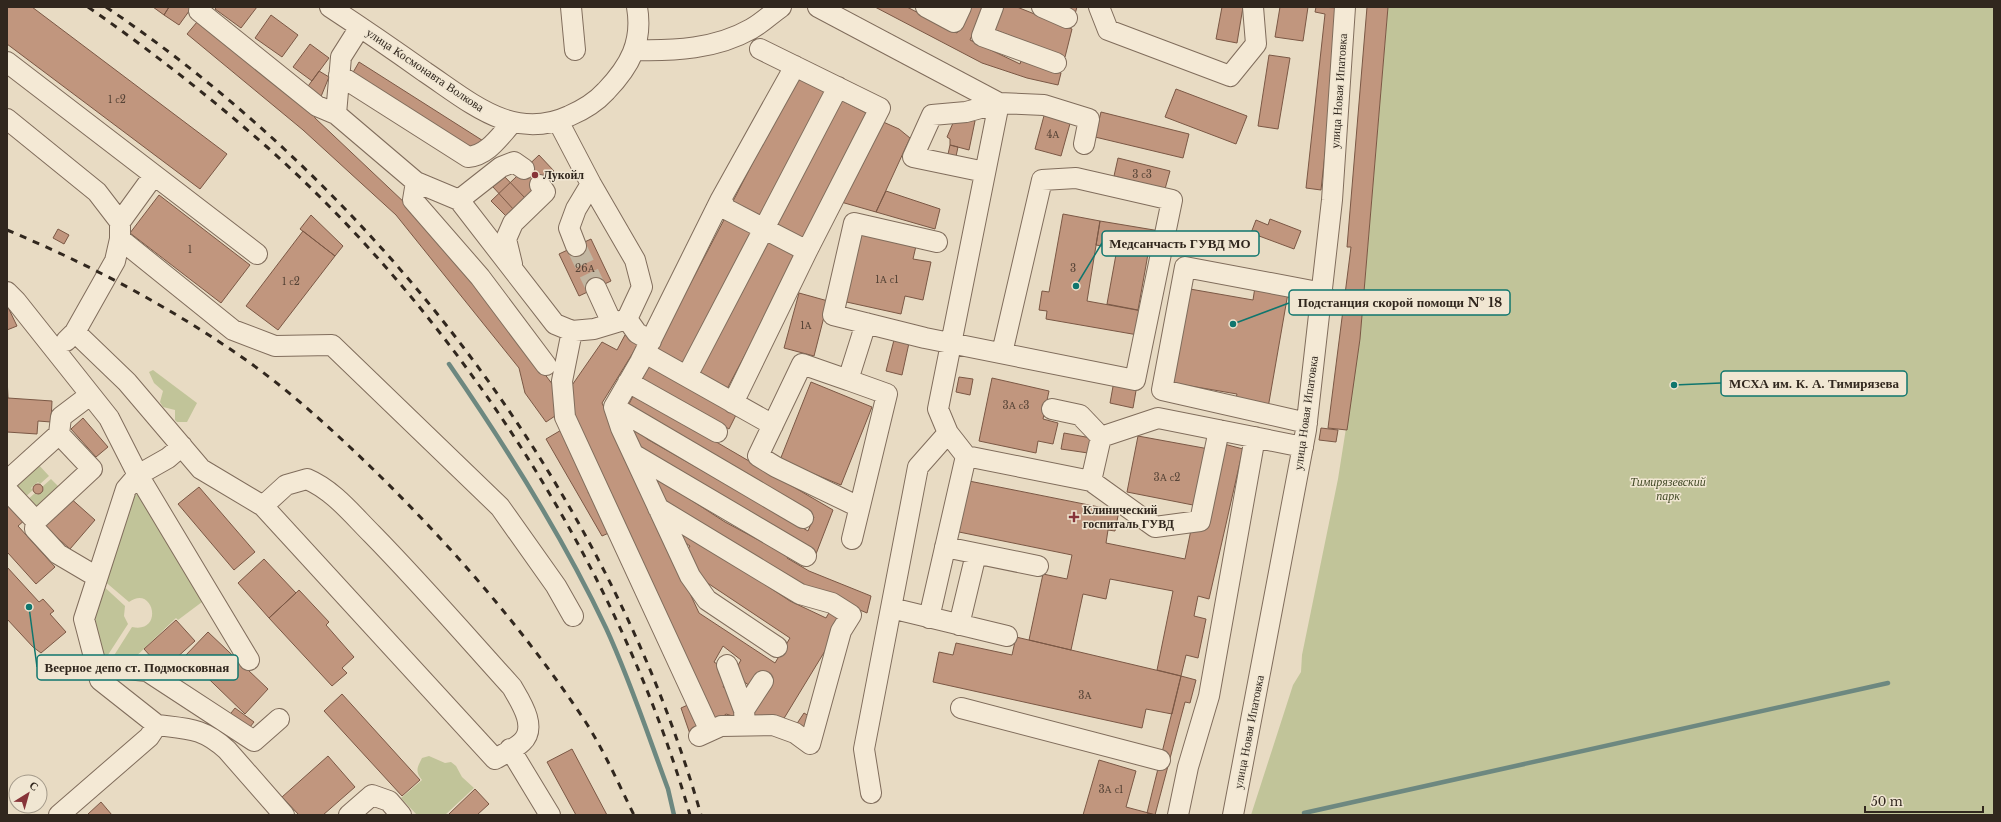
<svg xmlns="http://www.w3.org/2000/svg" width="2001" height="822" font-family="'Libre Baskerville',serif">
<style>
.green{fill:#c1c499}
.lines{fill:none;stroke-linecap:round;stroke-linejoin:round}
.stream{stroke:#6d8880;stroke-width:4.5}
.building{fill:#c1967e;stroke:#7b5845}
.minor-tunnel{stroke:#c3b7a2;stroke-width:20;stroke-dasharray:20 10;stroke-linecap:butt}
.minor-casing{stroke:#806d5c;stroke-width:22}
.minor{stroke:#f4e9d5;stroke-width:20}
.rail{stroke:#31271e;stroke-width:3;stroke-dasharray:7 7;stroke-linecap:butt}
.poi-dot{fill:#873439;stroke:#f0e6d2;stroke-width:1.5}
.labels{text-anchor:middle;stroke-width:3;stroke-linejoin:round;paint-order:stroke}
.number-label{font-size:10px;fill:#554336}
.street-label{font-size:12px;fill:#31271e;stroke:#f0e6d2}
.poi-label{font-size:12px;font-weight:bold;fill:#31271e;stroke:#f0e6d2;text-anchor:start}
.park-label{font-size:12px;font-style:italic;fill:#444b28;stroke:#f0e6d2}
.leader{fill:none;stroke:#0f766e;stroke-width:1.5}
.callout-dot{fill:#0f766e;stroke:#f0e6d2;stroke-width:1.5}
.callout{fill:#f0e6d2;stroke:#0f766e;stroke-width:1.5}
.callout-label{font-size:13px;text-anchor:middle;font-weight:bold;fill:#31271e}
</style>
<rect width="100%" height="100%" fill="#e8dbc3"/>
<!-- green -->
<path class="green" d="M 1388,7 L 1994,7 L 1994,815 L 1251,815 L 1293,685 L 1301,672 L 1302,655 L 1338,479 L 1360,339 Z
M 153,370 L 197,403 L 187,422 L 177,422 L 175,420 L 175,410 L 163,407 L 160,402 L 163,391 L 154,383 L 149,372 Z
M 37,463 L 49,476 L 40,484 L 38,482 L 31,488 L 33,490 L 23,499 L 12,486 Z
M 51,479 L 63,491 L 37,515 L 25,502 L 35,493 L 37,495 L 44,489 L 42,487 Z
M 138,493 L 206,599 L 178,620 L 176,618 L 125,667 L 108,665 L 132,627 C 164,634 154,584 129,602 L 102,579 L 125,505 Z
M 100,583 L 125,606 L 124,616 L 128,624 L 104,661 L 92,612 Z
M 429,756 L 445,763 L 451,762 L 456,766 L 462,777 L 474,788 L 445,815 L 417,815 L 401,798 L 422,780 C 415,771 417,768 422,758 Z"/>
<g class="lines">
<!-- stream -->
<path class="stream" d="M 449,364 C 507,448 562,535 606,628 C 630,680 648,735 668,789 L 674,815
M 1304,813 L 1888,683"/>
</g>
<!-- building -->
<path class="building" d="M 7,7 L 32,7 L 227,154 L 200,189 L 7,44 Z
M 153,7 L 169,7 L 164,15 Z
M 169,7 L 192,7 L 179,25 L 164,15 Z
M 217,7 L 257,7 L 241,28 L 215,9 Z
M 875,7 L 907,7 L 957,33 L 969,7 L 984,7 L 970,40 L 1020,64 L 1022,58 L 1061,73 L 1058,85 L 1027,78 L 982,63 Z
M 1001,7 L 1017,7 L 1072,29 L 1065,57 L 993,29 Z
M 1059,7 L 1077,7 L 1075,14 Z
M 1222,7 L 1243,7 L 1237,43 L 1216,39 Z
M 1280,7 L 1308,7 L 1303,41 L 1275,37 Z
M 1316,7 L 1341,8 L 1321,190 L 1306,188 L 1325,14 L 1315,12 Z
M 1367,7 L 1388,7 L 1360,339 L 1347,430 L 1328,428 L 1351,247 L 1347,247 Z
M 271,15 L 298,35 L 282,57 L 255,38 Z
M 197,22 L 314,115 L 315,118 L 407,205 L 485,297 L 560,394 L 561,412 L 546,422 L 525,393 L 519,368 L 396,215 L 303,130 L 187,34 Z
M 310,44 L 329,58 L 312,81 L 293,67 Z
M 1269,55 L 1290,58 L 1278,129 L 1258,126 Z
M 359,62 L 488,144 L 470,153 L 351,76 Z
M 319,71 L 329,77 L 320,99 L 306,89 Z
M 799,73 L 827,88 L 758,220 L 731,205 Z
M 1176,89 L 1247,116 L 1236,144 L 1165,117 Z
M 841,100 L 868,114 L 803,242 L 775,228 Z
M 1045,112 L 1071,120 L 1061,156 L 1035,149 Z
M 1101,112 L 1189,134 L 1183,158 L 1095,137 Z
M 956,116 L 975,121 L 969,150 L 950,145 L 950,139 L 947,137 Z
M 881,121 L 899,129 L 910,138 L 876,212 L 841,202 Z
M 950,145 L 958,147 L 955,161 L 947,159 Z
M 539,155 L 554,171 L 507,217 L 491,201 Z
M 1118,158 L 1170,171 L 1165,189 L 1114,176 Z
M 504,176 L 526,199 L 514,210 L 493,187 Z
M 886,191 L 940,209 L 935,229 L 876,212 Z
M 159,195 L 250,265 L 221,303 L 130,233 Z
M 1063,214 L 1100,221 L 1087,301 L 1142,311 L 1138,335 L 1046,319 L 1047,311 L 1039,310 L 1042,291 L 1049,292 Z
M 311,215 L 343,246 L 335,256 L 300,229 Z
M 726,216 L 755,231 L 685,364 L 656,349 Z
M 1270,219 L 1301,231 L 1294,249 L 1251,233 L 1256,220 L 1268,225 Z
M 1100,221 L 1160,231 L 1156,255 L 1096,245 Z
M 58,229 L 69,235 L 64,244 L 53,238 Z
M 303,231 L 335,256 L 278,330 L 246,306 Z
M 857,233 L 916,246 L 913,259 L 931,262 L 923,300 L 905,296 L 901,314 L 842,301 Z
M 591,239 L 611,281 L 579,296 L 559,254 Z
M 768,239 L 798,254 L 727,389 L 698,374 Z
M 1117,249 L 1148,254 L 1138,310 L 1107,304 Z
M 1255,287 L 1288,293 L 1268,408 L 1235,402 L 1237,394 L 1173,383 L 1190,289 L 1253,300 Z
M 799,293 L 828,301 L 814,356 L 784,348 Z
M 7,305 L 17,326 L 7,330 Z
M 625,335 L 639,343 L 602,403 L 699,613 L 775,663 L 790,638 L 697,576 L 689,561 L 692,557 L 686,552 L 690,546 L 677,537 L 683,530 L 790,601 L 826,618 L 831,609 L 845,618 L 783,720 L 763,721 L 749,711 L 771,679 L 760,671 L 750,686 L 733,674 L 741,660 L 723,646 L 714,662 L 722,667 L 719,674 L 727,680 L 723,687 L 731,690 L 736,717 L 726,714 L 715,723 L 577,429 L 568,391 L 602,342 L 617,350 Z
M 894,340 L 909,343 L 902,375 L 886,371 Z
M 648,366 L 736,415 L 729,429 L 640,381 Z
M 7,376 L 8,398 L 52,401 L 51,422 L 38,421 L 37,434 L 7,432 Z
M 959,377 L 973,379 L 970,395 L 956,392 Z
M 992,378 L 1049,391 L 1043,419 L 1058,423 L 1053,444 L 1038,441 L 1036,453 L 979,441 Z
M 1114,381 L 1137,385 L 1133,408 L 1110,403 Z
M 811,382 L 872,407 L 841,485 L 780,460 Z
M 634,394 L 833,510 L 816,554 L 639,451 L 631,436 L 637,430 L 647,439 L 808,531 L 814,517 L 627,408 Z
M 83,418 L 108,447 L 96,457 L 71,429 Z
M 1321,428 L 1338,430 L 1336,442 L 1319,440 Z
M 563,429 L 593,490 L 588,492 L 605,517 L 611,532 L 602,536 L 546,439 Z
M 1064,433 L 1091,438 L 1088,453 L 1061,449 Z
M 1138,436 L 1209,449 L 1198,506 L 1127,492 Z
M 1224,444 L 1243,449 L 1209,599 L 1198,596 L 1194,616 L 1206,619 L 1198,658 L 1186,655 L 1181,676 L 1157,670 L 1173,591 L 1110,579 L 1106,599 L 1083,594 L 1071,650 L 1029,640 L 1043,574 L 1067,579 L 1072,555 L 959,532 L 969,481 L 1119,511 L 1115,531 L 1108,530 L 1106,543 L 1185,559 L 1192,525 Z
M 657,478 L 725,522 L 779,551 L 790,553 L 787,558 L 809,571 L 871,596 L 867,613 L 802,586 L 655,495 L 652,486 Z
M33 489a5 5 0 1 1 10 0a5 5 0 1 1-10 0Z
M 199,487 L 255,552 L 234,570 L 178,504 Z
M 68,496 L 95,520 L 70,549 L 43,525 Z
M 7,498 L 26,519 L 18,526 L 55,567 L 36,584 L 8,553 L 7,554 Z
M 264,559 L 296,593 L 269,618 L 238,583 Z
M 7,567 L 39,602 L 43,599 L 54,611 L 50,614 L 66,632 L 41,653 L 33,647 L 7,619 Z
M 299,590 L 329,622 L 326,625 L 354,657 L 342,668 L 347,673 L 332,686 L 269,618 Z
M 176,620 L 195,641 L 163,670 L 144,649 Z
M 208,632 L 268,689 L 245,714 L 185,656 Z
M 1016,637 L 1181,676 L 1172,714 L 1146,709 L 1142,728 L 933,682 L 939,652 L 953,655 L 956,643 L 1012,655 Z
M 1181,676 L 1196,680 L 1190,703 L 1185,702 L 1155,815 L 1147,813 Z
M 342,694 L 420,780 L 402,796 L 324,711 Z
M 690,704 L 700,729 L 690,734 L 681,708 Z
M 235,708 L 254,722 L 246,732 L 227,718 Z
M 804,713 L 814,719 L 806,731 L 796,725 Z
M 572,749 L 607,815 L 576,815 L 547,762 Z
M 328,756 L 355,787 L 323,815 L 299,815 L 282,797 Z
M 1099,760 L 1136,771 L 1126,807 L 1156,815 L 1083,815 Z
M 475,789 L 489,804 L 477,815 L 448,815 Z
M 101,802 L 112,815 L 87,815 L 88,814 Z"/>
<g class="lines">
<!-- minor-tunnel -->
<path class="minor-tunnel" d="M 576,246 L 596,288"/>
<!-- minor casing -->
<g class="minor-casing">
<path id="minor" d="M 330,7 C 362,28 394,50 425,72 C 470,102 513,142 569,116 C 583,110 596,102 606,91 C 630,66 643,42 637,7
M 571,7 L 575,50
M 818,7 L 999,103 L 938,409 L 948,433 L 918,467 L 864,749 L 871,793
M 926,7 L 954,22 L 961,7
M 993,7 L 982,36 L 1056,63
M 1042,7 L 1067,18
M 1099,7 L 1108,30 L 1230,76 L 1256,44 L 1253,7
M 199,11 L 317,106 L 336,114
M 360,27 L 341,57 L 336,114 L 416,182 L 459,200 L 555,324 L 572,331 L 594,329 L 627,319 L 642,287 L 635,260 L 591,184 L 558,121
M 635,50 C 674,51 716,49 751,29 C 762,23 771,14 781,7
M 7,62 L 257,254
M 339,75 L 468,157 C 488,155 499,137 512,123
M 7,119 L 97,192 L 120,222 L 120,239 L 115,261 L 75,332 L 66,341
M 985,172 L 913,157 L 932,115 L 966,112 L 999,103 L 1044,105 L 1089,119 L 1084,144
M 416,182 L 413,200 L 480,277 L 546,365
M 721,199 L 726,209 L 807,251
M 459,200 L 501,167 L 514,162 L 524,169
M 120,222 L 154,175
M 120,239 L 233,330 L 275,346 L 332,345 L 500,507 L 556,586 L 573,616
M 937,242 L 854,223 L 833,315 L 925,338 L 1135,380 L 1172,200 L 1076,178 L 1042,180 L 1002,353
M 576,246 L 569,228 L 576,209 L 591,184
M 512,264 L 506,239 L 513,223 L 545,192 L 540,185
M 596,288 L 612,323
M 7,292 L 16,301 L 109,418 L 138,475 L 249,660
M 627,319 L 637,333 L 651,341
M 572,331 L 562,381 L 565,417 L 710,731
M 75,332 L 127,382 L 201,469 L 263,506 L 495,759 C 503,754 515,749 522,742 C 538,727 520,701 512,687 C 466,636 420,583 372,534 C 352,514 333,490 307,479 L 286,485 L 263,506
M 645,353 L 773,425
M 687,376 L 838,87
M 848,380 L 802,364 L 758,456 L 776,467 L 859,507
M 628,382 L 717,432
M 733,403 L 807,251 L 880,108 L 760,49
M 614,407 L 803,518
M 1052,409 L 1080,415 L 1101,437
M 1307,423 L 1162,390 L 1185,267 L 1323,293
M 948,433 L 966,456 L 1091,481 L 1101,437 L 1158,418 L 1303,447
M 633,454 L 806,556
M 7,481 L 59,434 L 61,417 L 90,395
M 1091,481 L 1155,527 L 1200,521 L 1219,430
M 7,490 L 36,521 L 92,469 L 59,434
M 658,508 L 800,594 L 832,603 L 851,615 L 841,631 L 810,744 L 795,733 L 773,725 L 721,726 L 699,736
M 36,521 L 35,529 L 58,554 L 97,577
M 852,539 L 887,394 L 848,380 L 866,323
M 945,547 L 1038,566
M 891,608 L 1007,636
M 929,618 L 966,456
M 959,625 L 976,554
M 777,647 L 707,600 L 690,576 L 621,428 L 614,407 L 640,362 L 721,199 L 795,66
M 727,665 L 744,710 L 745,726
M 95,666 L 147,671 L 254,741 L 279,719
M 961,708 L 1160,760
M 744,710 L 763,681
M 157,725 C 189,729 203,728 227,750 L 284,815
M 510,749 L 550,815
M 59,815 L 149,737 L 157,725 L 100,680 L 84,619 L 126,489 L 138,475 L 168,458 L 182,446
M 349,815 L 372,795 L 389,801 L 401,815
M 1178,815 L 1188,767 L 1209,696 L 1255,437
M 1233,815 L 1306,430 L 1332,200 L 1345,7"/>
</g>
<!-- minor -->
<use href="#minor" class="minor"/>
<!-- rail -->
<path class="rail" d="M 88,7 C 150,50 210,97 267,147 C 460,319 619,567 690,815
M 106,7 C 383,194 609,492 701,815
M 7,230 C 91,265 172,308 246,360 C 294,394 338,435 379,475 C 454,549 524,630 583,718 C 603,748 618,783 634,815"/>
</g>
<!-- markers -->
<g class="poi-dot">
<circle cx="535" cy="175" r="4"/>
<path d="M1072 511h4v4h4v4h-4v4h-4v-4h-4v-4h4z"/>
</g>
<g class="labels">
<!-- number labels -->
<g class="number-label">
<text x="117" y="103">1 с2</text>
<text x="1053" y="138">4А</text>
<text x="1142" y="178">3 с3</text>
<text x="190" y="253">1</text>
<text x="585" y="272">26А</text>
<text x="1073" y="272">3</text>
<text x="887" y="283">1А с1</text>
<text x="291" y="285">1 с2</text>
<text x="806" y="329">1А</text>
<text x="1016" y="409">3А с3</text>
<text x="1167" y="481">3А с2</text>
<text x="1085" y="699">3А</text>
<text x="1111" y="793">3А с1</text>
</g>
<!-- street labels -->
<g class="street-label">
<text transform="translate(425 70) rotate(34)" y="4">улица Космонавта Волкова</text>
<text transform="translate(1339 91) rotate(-86)" y="4">улица Новая Ипатовка</text>
<text transform="translate(1306 413) rotate(-82)" y="4">улица Новая Ипатовка</text>
<text transform="translate(1249 732) rotate(-79)" y="4">улица Новая Ипатовка</text>
</g>
<!-- poi labels -->
<g class="poi-label">
<text x="543" y="179">Лукойл</text>
<text x="1083" y="514">Клинический<tspan x="1083" dy="14">госпиталь ГУВД</tspan></text>
</g>
<!-- park labels -->
<g class="park-label">
<text x="1668" y="486">Тимирязевский<tspan x="1668" dy="14">парк</tspan></text>
</g>
</g>
<!-- callouts -->
<path class="leader" d="M1076 286L1102 243M1233 324L1289 303M1674 385L1721 383M29 607L37 667"/>
<g class="callout-dot">
<circle cx="1076" cy="286" r="4"/>
<circle cx="1233" cy="324" r="4"/>
<circle cx="1674" cy="385" r="4"/>
<circle cx="29" cy="607" r="4"/>
</g>
<g class="callout">
<rect x="1102" y="231" width="157" height="25" rx="4"/>
<rect x="1289" y="290" width="221" height="25" rx="4"/>
<rect x="1721" y="371" width="186" height="25" rx="4"/>
<rect x="37" y="655" width="201" height="25" rx="4"/>
</g>
<g class="callout-label">
<text x="1180" y="248">Медсанчасть ГУВД МО</text>
<text x="1400" y="307">Подстанция скорой помощи № 18</text>
<text x="1814" y="388">МСХА им. К. А. Тимирязева</text>
<text x="137" y="672">Веерное депо ст. Подмосковная</text>
</g>
<!-- border -->
<rect width="2001" height="822" fill="none" stroke="#31271e" stroke-width="16"/>
<!-- north arrow -->
<g transform="translate(28 794) rotate(37)"><circle r="19" fill="#f0e6d2" stroke="#a49a8a"/>
<path d="M0-3L7 15L0 10L-7 15Z" fill="#873439"/>
<text y="-6" font-size="11" font-weight="bold" text-anchor="middle" fill="#31271e">С</text>
</g>
<!-- scale -->
<path d="M1865 806v6h118v-6" fill="none" stroke="#31271e" stroke-width="2"/>
<text x="1871" y="806" font-size="12" fill="#31271e" stroke="#f0e6d2" stroke-width="3" paint-order="stroke">50 m</text>
</svg>
